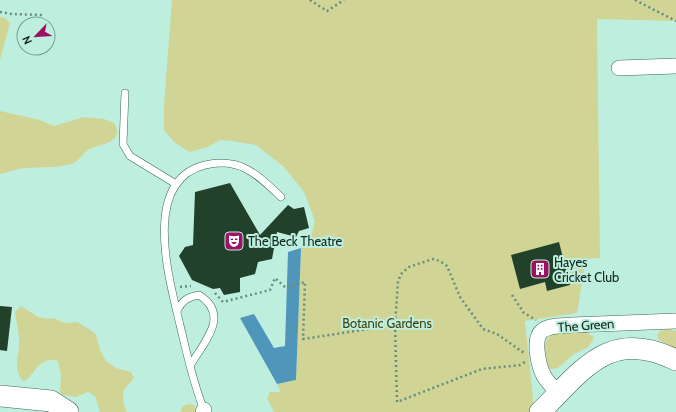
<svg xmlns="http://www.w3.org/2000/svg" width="676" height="412" font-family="Cabin,sans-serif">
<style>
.green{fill:#d0d596}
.water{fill:#4f96ba}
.building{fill:#21412a}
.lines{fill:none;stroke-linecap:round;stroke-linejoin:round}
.lane-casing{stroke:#396658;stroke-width:8}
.street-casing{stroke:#396658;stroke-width:16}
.secondary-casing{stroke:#396658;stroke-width:22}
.path{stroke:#698c80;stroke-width:2.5;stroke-dasharray:2 3;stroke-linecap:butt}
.lane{stroke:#fff;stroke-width:7}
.street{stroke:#fff;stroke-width:15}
.secondary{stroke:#fff;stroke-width:21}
.labels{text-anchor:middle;stroke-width:4;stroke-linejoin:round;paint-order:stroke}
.poi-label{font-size:13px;fill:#132721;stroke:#beefde;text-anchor:start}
.park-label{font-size:13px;fill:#424410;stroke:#beefde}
.street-label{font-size:13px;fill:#132721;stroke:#beefde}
</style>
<rect width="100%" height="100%" fill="#beefde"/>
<!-- green -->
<path class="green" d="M 172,0 L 676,0 L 676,21 L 597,19 L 600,258 L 586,259 L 577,313 L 525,321 L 534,408 L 530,412 L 274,412 L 267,398 L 270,392 L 281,392 L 277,384 L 296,380 L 301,248 L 312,233 L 315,221 L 304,192 L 284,167 L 256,145 L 232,141 L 220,140 L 208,147 L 190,152 L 174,142 L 164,130 L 164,105 Z
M 0,17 L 6,18 L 10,24 L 0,60 Z
M 0,111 L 40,120 L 54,126 L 84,117 L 104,119 L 114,123 C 126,143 99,144 90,149 C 82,153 80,161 71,164 C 58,168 38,167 24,168 C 16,169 8,173 0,174 Z
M 21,306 L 38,317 L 48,319 L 54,318 L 64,323 L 77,322 L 92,331 L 96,335 L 100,350 L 106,361 L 116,368 L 131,372 L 134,378 L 123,391 L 124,405 L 127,412 L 100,412 L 95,396 L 88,392 L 76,397 L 62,395 L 60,392 L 61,375 L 58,361 C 39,356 36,373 25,381 L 22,380 C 12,367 20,355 19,340 C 19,331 16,321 15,312 Z
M 668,329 L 676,331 L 676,351 L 658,339 L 657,335 L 660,331 Z
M 586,332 L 594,337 L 592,342 L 587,348 L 574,354 L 558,368 L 550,369 C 546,363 544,356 545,348 C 545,328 571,332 586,332 Z
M 188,404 L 195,405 L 195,412 L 180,412 L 183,406 Z"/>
<!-- water -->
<path class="water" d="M 301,248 L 296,380 L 277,384 L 240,318 L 254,314 L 274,348 L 285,346 L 288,252 Z"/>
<!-- building -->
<path class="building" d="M 230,183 L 260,235 L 288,205 L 294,209 L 304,207 L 309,228 L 299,231 L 296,237 L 277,232 L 272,259 L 258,262 L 255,274 L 240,278 L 240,292 L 224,295 L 220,288 L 213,289 L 192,280 L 179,256 L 185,247 L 193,245 L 195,192 Z
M 559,242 L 570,285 L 547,291 L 545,282 L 520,289 L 511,255 Z
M 0,306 L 12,307 L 7,351 L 0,350 Z"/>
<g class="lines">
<!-- lane casing -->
<g class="lane-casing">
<path id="lane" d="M 125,93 L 123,144 L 130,156 L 176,184
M 177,311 C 182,301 187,297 199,295 C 231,315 204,342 190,366
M 204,410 C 193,383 187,354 180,325 C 170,282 140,181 205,165 C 240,157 257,174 281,197"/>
</g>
<!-- street casing -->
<g class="street-casing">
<path id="street" d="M 619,68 L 676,66
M 558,393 C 553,387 547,382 544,376 C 539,367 532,339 542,331 C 549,325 563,326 572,325 L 676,321
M 203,412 L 204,410"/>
</g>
<!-- secondary casing -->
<g class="secondary-casing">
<path id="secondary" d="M 0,396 L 51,401 L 68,412
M 540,412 C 583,370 609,327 676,360"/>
</g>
<!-- path -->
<path class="path" d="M 310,0 L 327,11 L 344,0
M 635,0 L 676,21
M 0,12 L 12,14 L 43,15
M 180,287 L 191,286
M 215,293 L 223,302 L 270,290 L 275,278 L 286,288 L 305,282 L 303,339 L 395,325 L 398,281 L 402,273 L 409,267 L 433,259 L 440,261 L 447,266 L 460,297 L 483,329 L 497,334 L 524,353
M 512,295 L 524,313 L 536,320
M 395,325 L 397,402 L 482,369 L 520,365 L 525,362"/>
<!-- lane -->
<use href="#lane" class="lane"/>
<!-- street -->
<use href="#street" class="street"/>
<!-- secondary -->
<use href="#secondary" class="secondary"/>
</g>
<!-- icons -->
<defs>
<g id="theatre-square" transform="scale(1)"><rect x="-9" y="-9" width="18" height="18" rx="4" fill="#9b1263" stroke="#beefde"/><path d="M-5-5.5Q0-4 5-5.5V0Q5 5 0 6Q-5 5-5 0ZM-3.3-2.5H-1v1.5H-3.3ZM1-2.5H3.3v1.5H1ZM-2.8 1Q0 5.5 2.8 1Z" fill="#fff"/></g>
<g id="building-square" transform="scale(1)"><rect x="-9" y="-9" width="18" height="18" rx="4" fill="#9b1263" stroke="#beefde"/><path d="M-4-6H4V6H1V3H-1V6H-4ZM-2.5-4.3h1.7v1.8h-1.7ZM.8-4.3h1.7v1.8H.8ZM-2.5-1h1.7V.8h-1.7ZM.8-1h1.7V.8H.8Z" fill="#fff"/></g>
</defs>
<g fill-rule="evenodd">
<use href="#theatre-square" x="234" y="241"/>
<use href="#building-square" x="540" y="269"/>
</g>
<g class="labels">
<!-- poi labels -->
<g class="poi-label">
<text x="248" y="246">The Beck Theatre</text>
<text x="554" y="267">Hayes<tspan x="554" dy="15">Cricket Club</tspan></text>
</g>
<!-- park labels -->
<g class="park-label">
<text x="387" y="328">Botanic Gardens</text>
</g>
<!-- street labels -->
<g class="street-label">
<text transform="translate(586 325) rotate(-4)" y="5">The Green</text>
</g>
</g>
<!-- north arrow -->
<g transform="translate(36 36) rotate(245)"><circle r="19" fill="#beefde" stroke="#7a9f92"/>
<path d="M0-3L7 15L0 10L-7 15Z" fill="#9b1263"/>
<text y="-6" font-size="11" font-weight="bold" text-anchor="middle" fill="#132721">N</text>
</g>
</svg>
